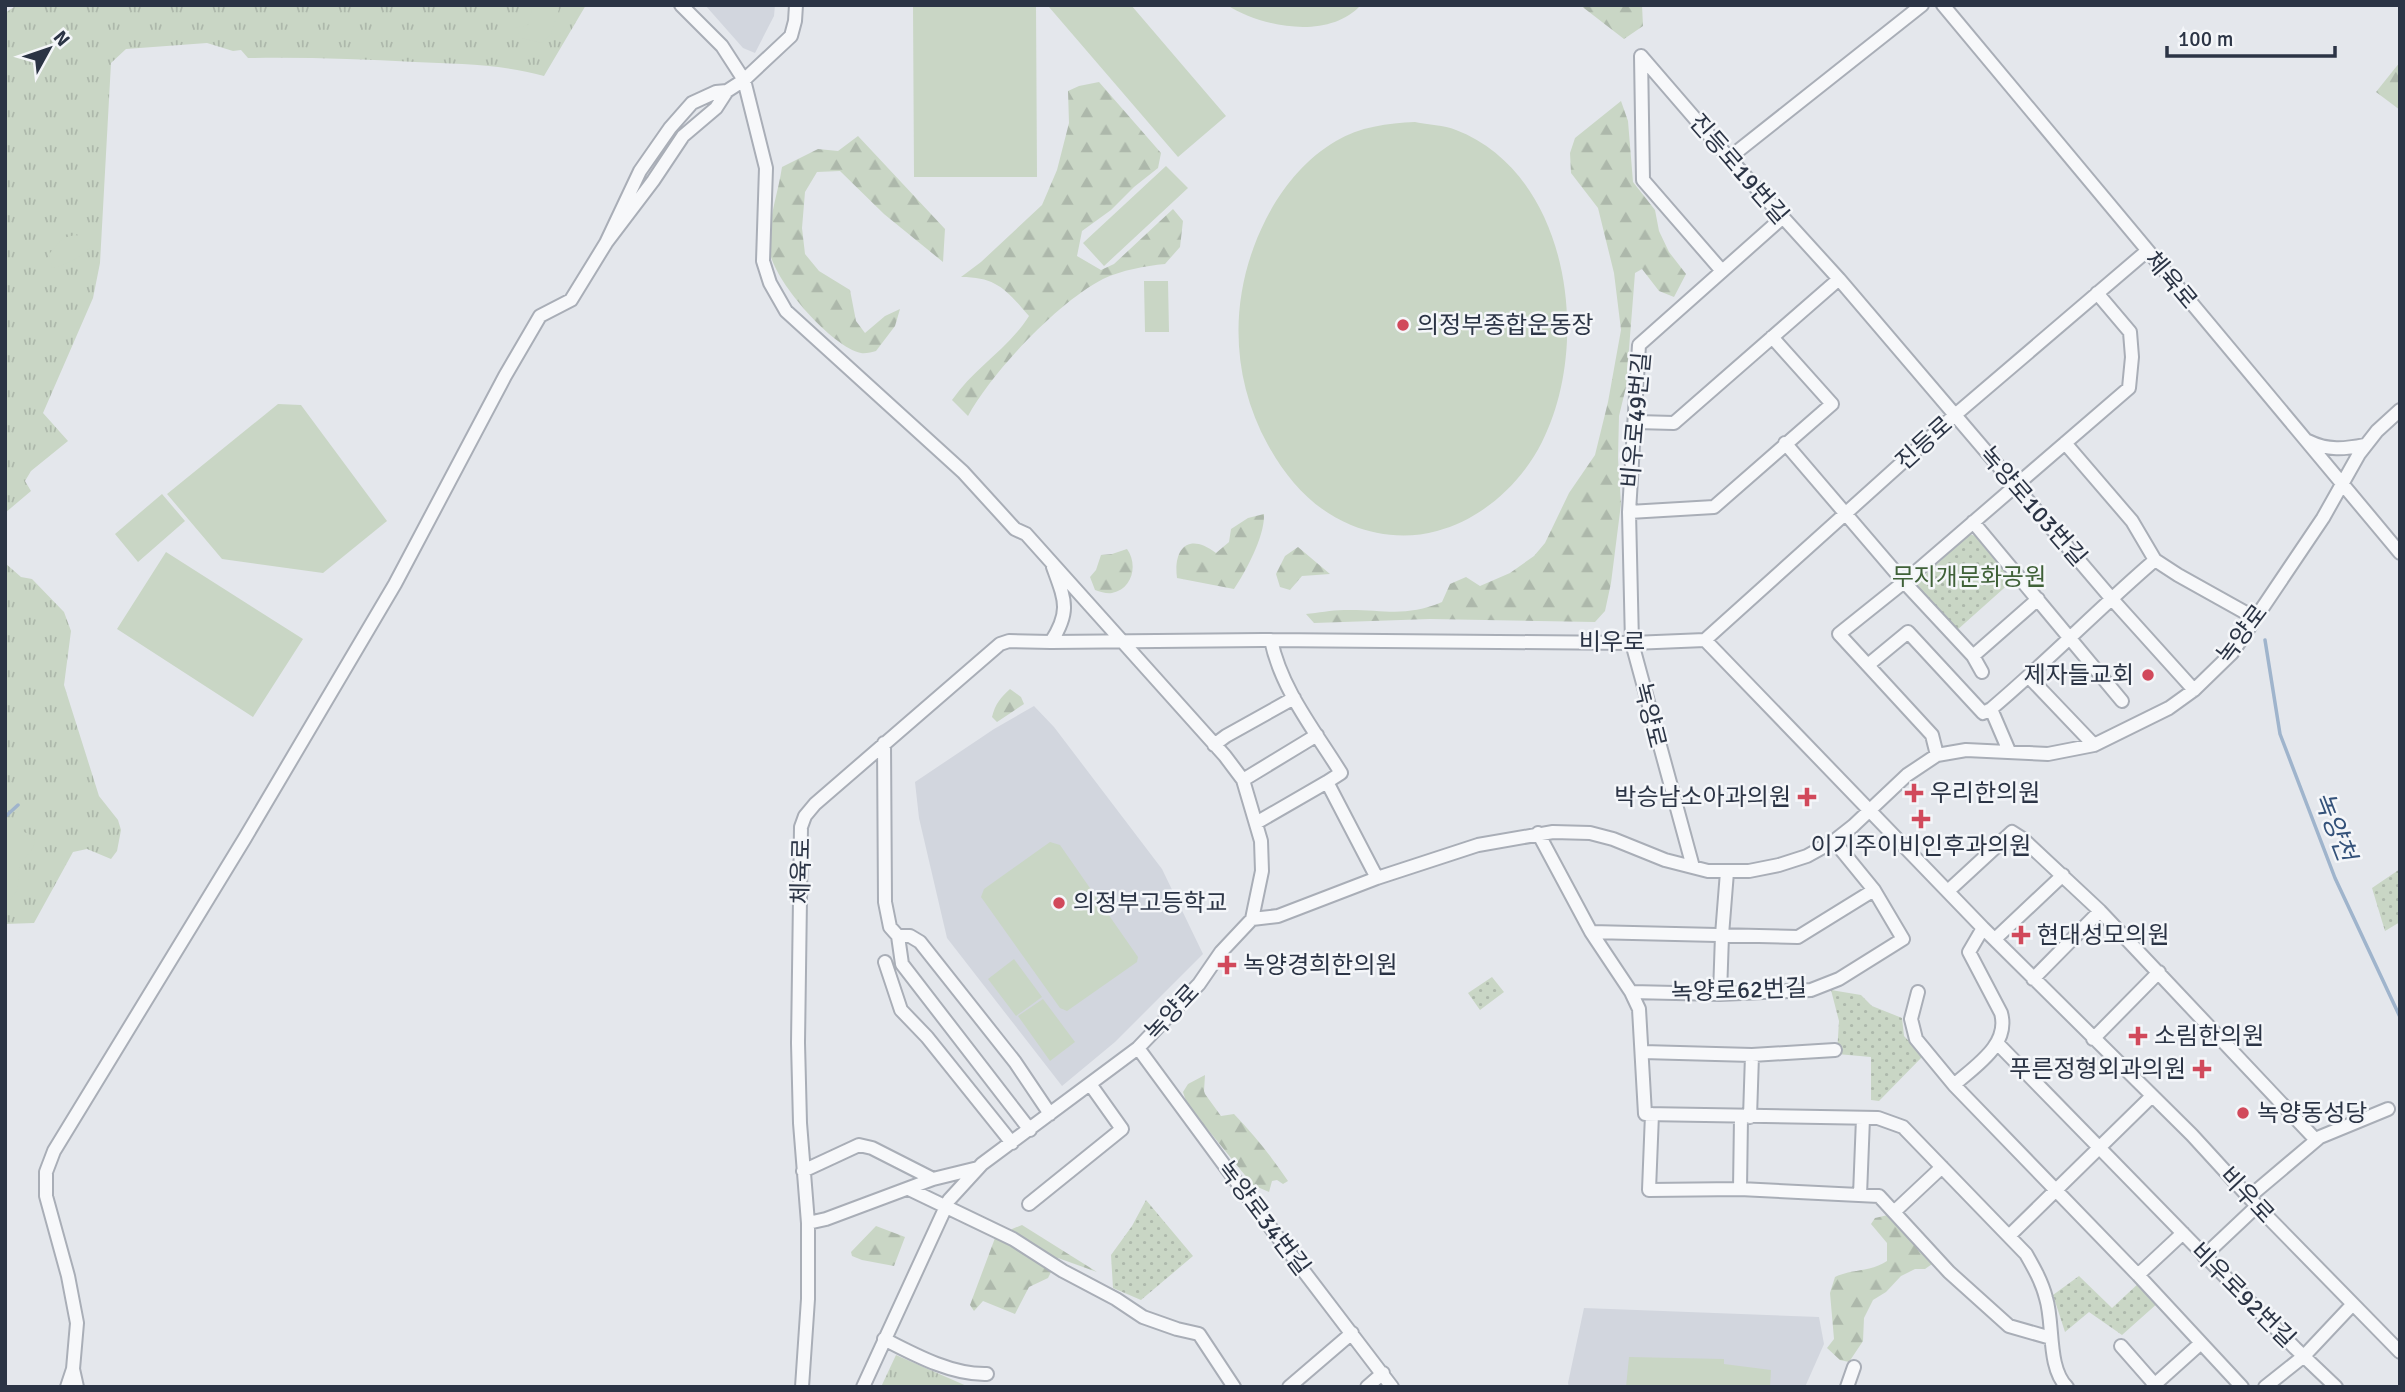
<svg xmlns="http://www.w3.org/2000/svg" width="2405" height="1392" font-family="Signika,'Noto Sans KR',sans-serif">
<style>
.built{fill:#d2d6de}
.grass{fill:url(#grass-tufts)}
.forest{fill:url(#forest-firs)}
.park{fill:url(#park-dots)}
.garden{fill:#c9d6c5}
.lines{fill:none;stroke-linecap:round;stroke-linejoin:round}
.stream{stroke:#9fb4cc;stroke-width:3.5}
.minor-casing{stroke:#a9aeb7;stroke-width:16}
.minor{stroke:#f7f8fa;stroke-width:12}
.poi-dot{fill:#d1495b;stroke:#f4f6f9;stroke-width:2.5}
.labels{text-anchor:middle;stroke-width:5;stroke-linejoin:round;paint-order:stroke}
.street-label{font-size:24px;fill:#2b3445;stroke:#f4f6f9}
.poi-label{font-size:24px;fill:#2b3445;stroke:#f4f6f9;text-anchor:start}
.park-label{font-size:24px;fill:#3f6138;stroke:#f4f6f9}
.water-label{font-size:26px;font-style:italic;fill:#34527a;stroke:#f4f6f9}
</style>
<defs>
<pattern id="grass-tufts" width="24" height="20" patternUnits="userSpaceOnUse" patternTransform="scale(1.75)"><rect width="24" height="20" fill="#c9d6c5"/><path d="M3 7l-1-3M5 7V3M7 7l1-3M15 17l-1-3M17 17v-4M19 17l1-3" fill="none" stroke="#adb8ab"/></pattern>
<pattern id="forest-firs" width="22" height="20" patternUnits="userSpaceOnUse" patternTransform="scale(1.75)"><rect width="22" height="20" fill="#c9d6c5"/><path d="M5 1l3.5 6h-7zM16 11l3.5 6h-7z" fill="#adb8ab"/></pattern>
<pattern id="park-dots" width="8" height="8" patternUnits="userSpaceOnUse" patternTransform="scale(1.75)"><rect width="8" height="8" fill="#c9d6c5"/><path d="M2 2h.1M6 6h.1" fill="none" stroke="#adb8ab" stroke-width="1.8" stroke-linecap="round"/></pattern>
</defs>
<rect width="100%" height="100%" fill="#e4e7ec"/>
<!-- built -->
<path class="built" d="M 705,5 L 775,5 L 774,16 L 755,53 L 743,48 Z
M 1034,706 L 1054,727 L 1162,869 L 1203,954 L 1115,1042 L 1062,1086 L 947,938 L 919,818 L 915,782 L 994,729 Z
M 1584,1308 L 1819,1317 L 1824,1344 L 1805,1387 L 1569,1387 L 1568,1383 Z"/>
<!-- grass -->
<path class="grass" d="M 17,5 L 586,5 L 544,76 C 502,64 458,64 415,62 C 360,59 304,57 248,58 L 241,50 L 233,51 L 207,43 L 126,49 L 111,63 L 100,263 L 93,298 L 43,413 L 68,441 L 31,471 L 25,481 L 31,491 L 5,513 L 5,13 Z
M 5,563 L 21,577 L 32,579 L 64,612 L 71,631 L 64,685 L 99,796 L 118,820 L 121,830 L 117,851 L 111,859 L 87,849 L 73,852 L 34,923 L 5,924 Z
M 896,1355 L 969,1387 L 881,1387 Z"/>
<!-- forest -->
<path class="forest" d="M 1580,5 L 1642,5 L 1643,26 L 1624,39 Z
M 2400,62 L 2400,110 L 2376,92 Z
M 1099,82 L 1161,153 L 1158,168 L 1134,187 L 1111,210 L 1082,231 L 1077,256 L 1101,270 L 1114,264 L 1173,209 L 1183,221 L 1180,247 L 1165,264 C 1145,266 1122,270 1103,279 C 1058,302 992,372 968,416 L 952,400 C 974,368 1009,348 1029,316 C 1006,290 997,277 961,277 L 981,262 L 1042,205 L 1057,170 L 1069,123 L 1068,91 L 1079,86 Z
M 1621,101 L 1628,121 L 1633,182 L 1655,210 L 1659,231 L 1669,252 L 1686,274 L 1674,297 L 1659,291 L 1642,269 L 1635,273 L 1626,387 L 1619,416 L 1618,458 L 1621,504 L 1611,583 L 1605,611 L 1595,622 L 1430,619 L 1314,623 L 1306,614 C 1318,613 1331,610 1344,610 C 1383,609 1404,618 1442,602 L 1450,584 L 1466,577 L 1480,586 L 1510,573 L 1534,556 L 1545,543 L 1569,493 L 1595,455 L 1608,402 L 1621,330 L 1614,273 L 1598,208 L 1571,173 L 1570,153 L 1575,138 Z
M 858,136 L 945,229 L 943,262 L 884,214 L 840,171 L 817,172 L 805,192 L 802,228 L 805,254 L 819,271 L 850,290 L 856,321 L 865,333 L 885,316 L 900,309 L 895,326 L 876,351 C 872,352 865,354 861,353 C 832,347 774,281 770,252 C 766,225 778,195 782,167 L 818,149 L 838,151 Z
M 1264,514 C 1265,536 1246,571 1234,589 L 1177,578 C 1173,548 1189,532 1216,553 L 1229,542 L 1231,529 L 1248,518 Z
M 1298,547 L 1330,574 L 1302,576 L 1290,590 L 1280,587 L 1276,574 L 1285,556 Z
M 1127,549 C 1138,564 1133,589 1112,593 C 1107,594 1101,592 1095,590 L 1090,577 L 1096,570 L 1101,555 L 1112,554 Z
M 1010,689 L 1021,697 L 1024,704 L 997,722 L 992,717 C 995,704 1001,697 1010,689 Z
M 1205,1075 L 1204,1091 L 1205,1094 L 1221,1116 L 1234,1114 C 1254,1135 1272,1157 1288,1181 L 1283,1184 L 1277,1180 L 1272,1181 L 1269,1192 L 1253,1185 L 1187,1104 L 1183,1092 L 1188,1084 Z
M 1888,1215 L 1935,1262 L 1925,1269 L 1915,1269 L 1901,1276 L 1886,1292 L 1873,1300 L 1864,1318 L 1863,1341 L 1849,1362 L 1840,1360 L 1827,1348 L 1834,1339 L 1830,1293 L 1835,1277 C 1851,1269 1871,1272 1887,1261 L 1887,1243 L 1871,1224 L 1875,1218 Z
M 1022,1225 L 1097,1272 L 1058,1258 L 1048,1278 L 1029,1287 L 1015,1314 L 983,1301 L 974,1311 L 970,1305 L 995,1238 L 1007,1242 L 1012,1229 Z
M 876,1226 L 905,1237 L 894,1266 L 862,1260 L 852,1256 L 851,1252 Z"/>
<!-- park -->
<path class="park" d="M 1970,534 L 1978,537 L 2012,581 L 1956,631 L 1916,583 Z
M 2400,869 L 2400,922 L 2385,931 L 2372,888 Z
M 1492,977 L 1504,992 L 1480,1010 L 1468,993 Z
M 1831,990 L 1861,995 L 1872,1006 L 1902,1018 L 1904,1036 L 1923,1056 L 1879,1101 L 1871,1100 L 1871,1057 L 1837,1054 L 1839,1021 Z
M 1146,1200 L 1193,1256 L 1141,1300 L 1113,1288 L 1111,1255 L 1132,1226 Z
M 2079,1276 L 2112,1308 L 2140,1282 L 2159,1302 L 2122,1335 L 2089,1312 L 2065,1332 L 2053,1295 Z"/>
<!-- garden -->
<path class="garden" d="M 527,5 L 556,5 L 559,9 L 551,34 L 542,43 L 521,38 L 515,28 L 528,25 L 532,10 Z
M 913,5 L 1036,5 L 1037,177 L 914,177 Z
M 1052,5 L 1131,5 L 1226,116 L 1178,157 L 1049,7 Z
M 1227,5 L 1361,5 C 1329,40 1263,28 1227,5 Z
M 1415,122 C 1428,125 1444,125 1456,130 C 1570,174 1592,344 1542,442 C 1521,484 1482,519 1437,531 C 1408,539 1378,536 1351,525 C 1313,509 1288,481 1268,445 C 1229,374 1229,292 1266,219 C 1282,188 1305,159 1336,141 C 1359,127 1388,123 1415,122 Z
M 1166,166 L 1188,188 L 1104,266 L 1083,243 Z
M 75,235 L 90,238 L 90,248 C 81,257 64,266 52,268 L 49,254 L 63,238 Z
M 1144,281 L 1168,281 L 1169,332 L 1145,332 Z
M 278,404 L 301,405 L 387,521 L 323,573 L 222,559 L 167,494 Z
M 162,494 L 185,521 L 138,562 L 115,534 Z
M 166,552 L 303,639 L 253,717 L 117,629 Z
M 21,831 C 49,840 27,852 21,864 C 15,878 24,886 10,900 L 5,900 L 5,839 Z
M 1050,842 L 1060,845 L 1138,957 L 1137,962 L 1067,1011 L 1060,1008 L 981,897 L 984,889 Z
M 1014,959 L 1042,997 L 1016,1016 L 988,979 Z
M 1043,999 L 1075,1042 L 1050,1061 L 1018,1016 Z
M 1629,1357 L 1724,1359 L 1724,1364 L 1771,1370 L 1770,1387 L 1626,1387 Z"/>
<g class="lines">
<!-- stream -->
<path class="stream" d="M 2265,640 L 2280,734 L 2335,878 L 2400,1017
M 5,817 L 18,805"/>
<!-- minor casing -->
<g class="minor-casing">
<path id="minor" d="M 681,5 L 722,46 L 744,80 L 766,168 L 763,261 L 770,283 L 786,311 L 963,472 L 1015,529 L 1026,534 L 1225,756 L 1243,780 L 1261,841 L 1262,871 L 1252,919
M 1943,5 L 2400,553
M 1641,56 L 1729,158 L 1839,279 L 2111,598 L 2194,690
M 1641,56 L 1643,180 L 1722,271
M 727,91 L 716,92 L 692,103 L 670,128 L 640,171 L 606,243 L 653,181 L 683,136 L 716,108 L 727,91 L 744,80 L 791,36 L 795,21 L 796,5
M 1729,158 L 1922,5
M 1636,422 L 1674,423 L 1839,279
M 2308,441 C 2328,451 2345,449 2365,445
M 1785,443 L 1904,582 L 1973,656 L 1982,672
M 2065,443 L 2132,521 L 2155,560 L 2178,575 L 2255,618
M 1629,512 L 1714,507 L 1832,404 L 1772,337
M 1973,522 L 2122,701
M 1271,640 C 1281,689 1315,731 1341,773 L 1327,782 L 1377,878
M 1705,640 L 1955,415 L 2147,251
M 1051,642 C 1071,611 1065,600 1053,567
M 1973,656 L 2038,599
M 1868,665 L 1908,632 L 1983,713 L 1991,709 L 2009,751
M 2029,677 L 2094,745
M 1991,709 C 2048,661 2099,608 2155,560
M 884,743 L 885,902 L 890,927 L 898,936
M 1214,745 L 1226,736 L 1294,698
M 1937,755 L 1932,735 L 1839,634 L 1904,582 L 2129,388 L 2132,357 L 2130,332 L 2097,293
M 1243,780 L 1317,735
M 1256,823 L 1327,782
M 1538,833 L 1591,932 L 1631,992 L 1639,1009 L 1645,1114 L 1878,1118 L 1903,1127 L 2026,1254 C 2034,1268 2042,1282 2046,1298 C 2054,1323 2047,1368 2067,1387
M 1693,867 L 1632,643 L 1629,512 L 1639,345 L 1782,218
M 1948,891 L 2012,832 L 2023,839 L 2100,911 L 2316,1140
M 1591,932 L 1798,937 L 1874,890
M 1995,939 L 2063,875
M 885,962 L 901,1010 L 927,1037 L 1012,1143
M 2033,979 L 2100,911
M 1631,992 L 1720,994 L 1811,990 L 1839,979 L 1903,939 L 1874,890 L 1834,841
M 1918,992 L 1911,1019 L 1916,1039 L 1954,1085 L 2138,1275 L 2183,1233
M 1720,994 L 1722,935 L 1727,872
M 2093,1039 L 2159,972
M 1998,1044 L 2295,1348 L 2336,1387
M 1138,1048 L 1264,1219 L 1392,1387
M 1643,1052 L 1752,1055 L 1835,1050
M 1954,1085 C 1975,1066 2010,1045 2001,1013 L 1969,952 L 1983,928
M 1652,1114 L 1649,1190 L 1740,1189 L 1879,1196 L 1949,1272 L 2009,1326 L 2051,1338
M 1750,1117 L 1752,1055
M 1030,1130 L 902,964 L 898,936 L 910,936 L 920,942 L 1015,1062 L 1050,1114
M 803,1171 L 859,1145 L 872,1148 L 933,1179
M 909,1189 L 1013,1239 L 1063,1271 L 1116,1299 L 1143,1317 L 1177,1329 L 1199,1334 L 1234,1387
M 1740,1189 L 1741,1117
M 1860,1195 L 1863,1118
M 2249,1197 L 2320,1137 L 2388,1109
M 1029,1204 L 1122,1129 L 1090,1084
M 1894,1212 L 1942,1167
M 808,1223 L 826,1219 L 933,1179 L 978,1168
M 2009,1236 L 2152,1096
M 2204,1256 L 2257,1206
M 2138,1275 L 2242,1387
M 884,1339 C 915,1355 952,1375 987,1374
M 2121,1346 L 2157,1387
M 73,1369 L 77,1323 L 68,1276 L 46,1196 L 46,1172 L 54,1151 L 245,838 L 395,584 L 505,376 L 540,316 L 571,300 L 606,243
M 67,1387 L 73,1369 L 77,1387
M 802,1387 L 808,1299 L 808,1223 L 800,1123 L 798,1043 L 801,827 L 805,816 L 815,804 L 1000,644 L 1009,641 L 1051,642 L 1263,640 L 1632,643 L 1705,640 L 1983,928 L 2192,1135 L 2257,1206 L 2400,1352
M 863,1387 L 949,1200 L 982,1164 L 1138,1048 L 1199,984 L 1221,952 L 1252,919 L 1278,916 L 1377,878 L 1478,845 L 1553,832 L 1590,833 L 1613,839 L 1665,860 L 1708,871 L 1749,871 L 1779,865 L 1807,856 L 1834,841 L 1853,826 L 1907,775 L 1937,755 L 1966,750 L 2048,754 L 2094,745 L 2169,708 L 2194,690 L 2232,653 L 2323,518 L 2359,454 L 2377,431 L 2400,410
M 1289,1387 L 1352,1333
M 1367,1387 L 1383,1373
M 1847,1387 L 1854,1367
M 2152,1387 L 2201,1343
M 2265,1387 L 2304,1356 L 2352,1305"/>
</g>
<!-- minor -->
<use href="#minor" class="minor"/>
</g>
<!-- markers -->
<g class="poi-dot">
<circle cx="1403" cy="325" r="7"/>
<circle cx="2148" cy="675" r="7"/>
<path d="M1910.5 782.5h7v7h7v7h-7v7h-7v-7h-7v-7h7z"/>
<path d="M1803.5 786.5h7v7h7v7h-7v7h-7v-7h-7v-7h7z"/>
<path d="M1917.5 808.5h7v7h7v7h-7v7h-7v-7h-7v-7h7z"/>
<circle cx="1059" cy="903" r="7"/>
<path d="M2017.5 924.5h7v7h7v7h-7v7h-7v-7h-7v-7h7z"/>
<path d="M1223.5 954.5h7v7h7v7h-7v7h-7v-7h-7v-7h7z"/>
<path d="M2134.5 1025.5h7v7h7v7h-7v7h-7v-7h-7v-7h7z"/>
<path d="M2198.5 1058.5h7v7h7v7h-7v7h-7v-7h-7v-7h7z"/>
<circle cx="2243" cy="1113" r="7"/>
</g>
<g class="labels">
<!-- street labels -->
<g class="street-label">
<text transform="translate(1739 169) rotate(49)" y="8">진등로19번길</text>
<text transform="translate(2171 280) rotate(50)" y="8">체육로</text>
<text transform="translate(1636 420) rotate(-85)" y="8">비우로49번길</text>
<text transform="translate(1924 443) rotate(-42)" y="8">진등로</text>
<text transform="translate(2033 506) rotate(49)" y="8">녹양로103번길</text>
<text transform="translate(2242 634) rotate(-53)" y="8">녹양로</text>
<text x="1612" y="650">비우로</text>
<text transform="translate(1650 715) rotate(76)" y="8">녹양로</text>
<text transform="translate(801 871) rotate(-89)" y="8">체육로</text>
<text transform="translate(1739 990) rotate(-2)" y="8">녹양로62번길</text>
<text transform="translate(1172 1012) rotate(-47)" y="8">녹양로</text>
<text transform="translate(2247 1195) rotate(47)" y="8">비우로</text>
<text transform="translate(1264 1218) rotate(53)" y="8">녹양로34번길</text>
<text transform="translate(2243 1295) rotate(45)" y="8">비우로92번길</text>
</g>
<!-- poi labels -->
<g class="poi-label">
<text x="1417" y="333">의정부종합운동장</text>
<text x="2134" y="683" text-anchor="end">제자들교회</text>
<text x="1930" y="801">우리한의원</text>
<text x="1791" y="805" text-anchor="end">박승남소아과의원</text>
<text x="1921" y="854" text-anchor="middle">이기주이비인후과의원</text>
<text x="1073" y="911">의정부고등학교</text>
<text x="2037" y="943">현대성모의원</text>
<text x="1243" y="973">녹양경희한의원</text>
<text x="2154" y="1044">소림한의원</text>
<text x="2186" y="1077" text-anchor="end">푸른정형외과의원</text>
<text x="2257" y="1121">녹양동성당</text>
</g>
<!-- park labels -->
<g class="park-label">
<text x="1969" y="585">무지개문화공원</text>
</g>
<!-- water labels -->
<g class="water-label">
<text transform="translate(2335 826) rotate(69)" y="9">녹양천</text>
</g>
</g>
<!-- border -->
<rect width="2405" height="1392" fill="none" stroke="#2b3445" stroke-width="14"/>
<!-- north arrow -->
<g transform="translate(49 49) rotate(50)" stroke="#f4f6f9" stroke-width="5" paint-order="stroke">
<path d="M0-5L12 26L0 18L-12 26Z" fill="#2b3445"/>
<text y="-10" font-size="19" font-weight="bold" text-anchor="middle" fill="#2b3445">N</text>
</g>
<!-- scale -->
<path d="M2167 46v10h168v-10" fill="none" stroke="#2b3445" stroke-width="3.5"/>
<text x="2178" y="46" font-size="21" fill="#2b3445" stroke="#f4f6f9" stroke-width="5" paint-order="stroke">100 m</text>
</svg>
